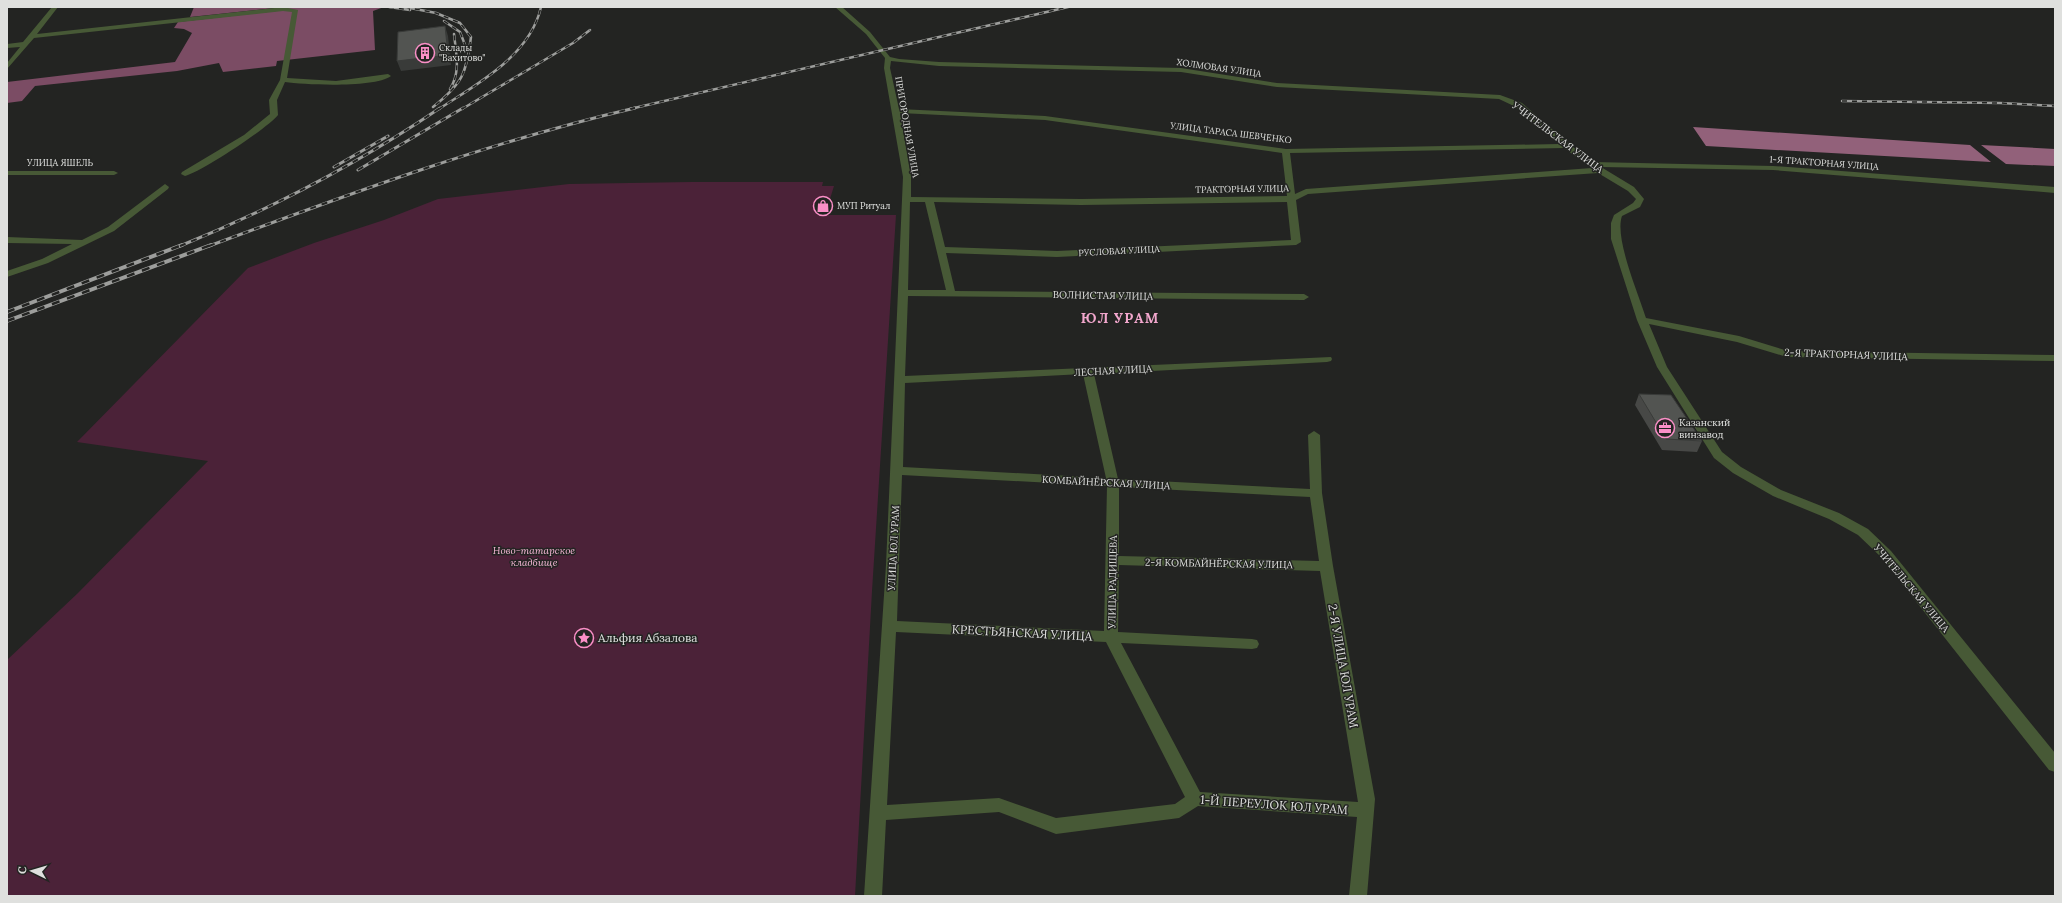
<svg xmlns="http://www.w3.org/2000/svg" width="2062" height="903" font-family="Lora,serif">
<style>
.green{fill:#4b2238}
.forest{fill:#7b4c64}
.water{fill:#92617a}
.lines{fill:none;stroke-linecap:round;stroke-linejoin:round}
.minor{fill:#475936;fill-rule:evenodd}
.rail-far2-casing{stroke:#9d9e9c;stroke-width:2.5}
.rail-far1-casing{stroke:#9d9e9c;stroke-width:3}
.rail-casing{stroke:#9d9e9c;stroke-width:4}
.rail-far2{stroke:#232422;stroke-width:1.5;stroke-dasharray:5;stroke-linecap:butt}
.rail-far1{stroke:#232422;stroke-width:2;stroke-dasharray:6;stroke-linecap:butt}
.rail{stroke:#232422;stroke-width:2.5;stroke-dasharray:8;stroke-linecap:butt}
.wall{fill:#474846}
.shaded-wall{fill:#393b39}
.building{fill:#525451;stroke:#393b39}
.labels{text-anchor:middle;stroke-width:3;stroke-linejoin:round;paint-order:stroke}
.far-poi-label{font-size:9px;fill:#dfe0de;stroke:#232422;text-anchor:start}
.far-street-label{font-size:9px;fill:#dfe0de;stroke:#232422}
.street-label{font-size:10px;fill:#dfe0de;stroke:#232422}
.poi-label{font-size:10px;fill:#dfe0de;stroke:#232422;text-anchor:start}
.park-label{font-size:10px;font-style:italic;fill:#f7b8d7;stroke:#232422}
.near-street-label{font-size:12px;fill:#dfe0de;stroke:#232422}
.near-poi-label{font-size:12px;fill:#dfe0de;stroke:#232422;text-anchor:start}
.district-label{font-size:14px;font-weight:bold;letter-spacing:1px;fill:#f2a7cd;stroke:#232422}
</style>
<rect width="100%" height="100%" fill="#232422"/>
<!-- green -->
<path class="green" d="M 691,182 L 823,182 L 822,186 L 834,186 L 825,215 L 896,215 L 872,591 L 855,896 L 7,896 L 7,660 L 78,593 L 208,461 L 77,442 L 248,268 L 314,243 L 384,220 L 438,199 L 569,184 Z"/>
<!-- forest -->
<path class="forest" d="M 194,7 L 284,7 L 190,17 Z
M 286,7 L 384,7 L 373,11 L 375,50 L 277,61 L 276,66 L 223,72 L 219,63 L 177,71 L 35,86 L 22,101 L 7,103 L 7,82 L 175,62 L 192,33 L 184,29 L 174,28 L 178,22 L 286,10 Z"/>
<!-- water -->
<path class="water" d="M 1693,127 L 1970,145 L 1991,162 L 1706,146 Z
M 1981,145 L 2055,149 L 2055,166 L 2006,164 Z"/>
<g class="lines">
<!-- minor -->
<path class="minor" d="M 52,7 L 58,7 L 37,34 L 283,7 L 298,10 L 287,78 L 336,81 L 388,74 L 391,76 C 375,88 306,85 285,82 L 277,100 L 278,115 C 268,128 201,172 185,176 L 181,174 L 182,172 L 244,135 L 270,114 L 269,100 L 280,80 L 292,12 L 283,11 L 34,38 L 7,69 L 7,63 L 20,47 L 7,48 L 7,44 L 23,42 Z
M 835,7 L 842,7 L 870,32 L 890,57 L 899,59 L 939,62 L 1181,68 L 1277,83 L 1500,95 L 1522,103 L 1569,144 L 1593,162 L 1773,166 L 2055,187 L 2055,193 L 1773,170 L 1601,167 L 1634,187 L 1644,199 L 1640,207 L 1622,216 C 1614,238 1639,295 1646,318 L 1739,336 L 1788,351 L 2055,355 L 2055,361 L 1787,357 L 1737,342 L 1649,324 L 1667,367 L 1722,452 L 1741,467 L 1781,490 L 1839,513 L 1868,529 L 1891,551 L 2055,753 L 2055,772 L 2049,770 L 1881,557 L 1858,535 L 1829,519 L 1773,496 L 1733,473 L 1714,458 L 1657,367 L 1637,320 L 1611,239 L 1611,223 L 1614,215 L 1633,203 L 1636,199 L 1628,191 L 1598,173 L 1308,194 L 1296,200 L 1301,242 L 1296,245 L 1057,257 L 946,253 L 955,291 L 1304,294 L 1309,297 L 1304,300 L 908,296 L 905,376 L 1331,357 L 1332,359 L 1331,361 L 1327,362 L 1094,374 L 1118,479 L 1310,489 L 1308,435 L 1314,431 L 1320,435 L 1322,493 L 1333,566 L 1375,799 L 1367,896 L 1349,896 L 1357,817 L 1198,806 L 1179,818 L 1056,834 L 999,812 L 886,820 L 882,896 L 864,896 L 886,565 L 903,177 L 884,68 L 885,58 L 866,34 ZM 891,61 L 939,66 L 1181,72 L 1277,87 L 1499,99 L 1516,107 L 1559,144 L 1286,149 L 1045,116 L 899,109 L 890,68 ZM 900,113 L 1045,120 L 1282,153 L 1287,196 L 1081,199 L 911,197 L 911,177 ZM 1564,148 L 1592,168 L 1306,189 L 1295,194 L 1290,153 ZM 910,202 L 925,202 L 946,290 L 908,290 ZM 934,202 L 1081,205 L 1287,202 L 1291,240 L 1057,251 L 945,247 ZM 1083,374 L 1106,478 L 903,467 L 905,383 ZM 902,475 L 1107,486 L 1104,631 L 897,621 ZM 1119,487 L 1310,497 L 1319,561 L 1119,556 ZM 1119,565 L 1320,571 L 1358,802 L 1200,792 L 1121,643 L 1252,649 L 1257,648 L 1259,644 L 1257,640 L 1252,639 L 1118,632 ZM 896,632 L 1106,642 L 1185,797 L 1175,804 L 1056,818 L 999,798 L 887,805 Z
M 7,171 L 114,171 L 118,173 L 114,175 L 7,175 Z
M 165,184 L 169,187 L 168,189 L 114,231 L 48,263 L 7,277 L 7,271 L 42,259 L 72,244 L 7,243 L 7,237 L 82,240 L 108,227 Z"/>
<!-- rail-far2 casing -->
<g class="rail-far2-casing">
<path id="rail-far2" d="M 389,7 L 410,10
M 405,7 L 436,13 L 460,23 L 471,37 C 466,74 463,83 433,107
M 444,21 L 460,32 L 467,50
M 450,89 C 461,72 456,53 454,34
M 1842,101 L 2000,103 L 2055,106
M 439,109 C 477,84 530,56 541,7
M 462,109 L 573,43 L 590,30
M 630,109 L 1068,7"/>
</g>
<!-- rail-far1 casing -->
<g class="rail-far1-casing">
<path id="rail-far1" d="M 334,167 L 388,136
M 358,170 L 463,108
M 180,246 C 271,209 359,163 440,108
M 209,246 C 349,194 489,142 635,108"/>
</g>
<!-- rail casing -->
<g class="rail-casing">
<path id="rail" d="M 7,312 L 182,245
M 7,321 L 211,245"/>
</g>
<!-- rail-far2 -->
<use href="#rail-far2" class="rail-far2"/>
<!-- rail-far1 -->
<use href="#rail-far1" class="rail-far1"/>
<!-- rail -->
<use href="#rail" class="rail"/>
</g>
<!-- wall -->
<path class="wall" d="M 1639,394 L 1702,441 L 1697,452 L 1662,450 L 1635,405 Z"/>
<!-- shaded-wall -->
<path class="shaded-wall" d="M 445,26 L 448,36 L 451,65 L 401,71 L 397,61 Z"/>
<!-- building -->
<path class="building" d="M 445,26 L 448,55 L 397,61 L 398,32 Z
M 1639,394 L 1671,395 L 1702,441 L 1666,439 Z"/>
<!-- icons -->
<defs>
<g id="building-ring" transform="scale(1)"><circle r="9.5" fill="#232422" stroke="#fa8fc7" stroke-width="1.5"/><path d="M-4-6H4V6H1V3H-1V6H-4ZM-2.5-4.3h1.7v1.8h-1.7ZM.8-4.3h1.7v1.8H.8ZM-2.5-1h1.7V.8h-1.7ZM.8-1h1.7V.8H.8Z" fill="#fa8fc7"/></g>
<g id="shop-ring" transform="scale(1)"><circle r="9.5" fill="#232422" stroke="#fa8fc7" stroke-width="1.5"/><path d="M-5-2.5h2.3a2.7 3.5 0 0 1 5.4 0H5L5.5 6h-11ZM-1.5-2.5h3a1.5 2.3 0 0 0-3 0Z" fill="#fa8fc7"/></g>
<g id="office-ring" transform="scale(1)"><circle r="9.5" fill="#232422" stroke="#fa8fc7" stroke-width="1.5"/><path d="M-6-3h4V-5.5h4V-3h4V5H-6ZM-1-4.5V-3h2v-1.5ZM-6 0V1H6V0Z" fill="#fa8fc7"/></g>
<g id="sight-ring" transform="scale(1)"><circle r="9.5" fill="#232422" stroke="#fa8fc7" stroke-width="1.5"/><path d="M0-6L1.8-2.2L6-1.7L2.9 1.2L3.7 5.4L0 3.3L-3.7 5.4L-2.9 1.2L-6-1.7L-1.8-2.2Z" fill="#fa8fc7"/></g>
</defs>
<g fill-rule="evenodd">
<use href="#building-ring" x="425" y="53"/>
<use href="#shop-ring" x="823" y="206"/>
<use href="#office-ring" x="1665" y="428"/>
<use href="#sight-ring" x="584" y="638"/>
</g>
<g class="labels">
<!-- far-poi labels -->
<g class="far-poi-label">
<text x="439" y="51">Склады<tspan x="439" dy="10">"Вахитово"</tspan></text>
<text x="837" y="209">МУП Ритуал</text>
</g>
<!-- far-street labels -->
<g class="far-street-label">
<text transform="translate(1219 68) rotate(8)" y="3">ХОЛМОВАЯ УЛИЦА</text>
<text transform="translate(907 127) rotate(80)" y="3">ПРИГОРОДНАЯ УЛИЦА</text>
<text transform="translate(1231 133) rotate(7)" y="3">УЛИЦА ТАРАСА ШЕВЧЕНКО</text>
<text x="60" y="166">УЛИЦА ЯШЕЛЬ</text>
<text transform="translate(1824 163) rotate(4)" y="3">1-Я ТРАКТОРНАЯ УЛИЦА</text>
<text transform="translate(1242 189) rotate(-1)" y="3">ТРАКТОРНАЯ УЛИЦА</text>
<text transform="translate(1119 251) rotate(-3)" y="3">РУСЛОВАЯ УЛИЦА</text>
</g>
<!-- street labels -->
<g class="street-label">
<text transform="translate(1558 137) rotate(37)" y="4">УЧИТЕЛЬСКАЯ УЛИЦА</text>
<text transform="translate(1103 295) rotate(1)" y="4">ВОЛНИСТАЯ УЛИЦА</text>
<text transform="translate(1846 354) rotate(2)" y="4">2-Я ТРАКТОРНАЯ УЛИЦА</text>
<text transform="translate(1113 370) rotate(-3)" y="4">ЛЕСНАЯ УЛИЦА</text>
<text transform="translate(1106 482) rotate(3)" y="4">КОМБАЙНЁРСКАЯ УЛИЦА</text>
<text transform="translate(893 548) rotate(-87)" y="4">УЛИЦА ЮЛ УРАМ</text>
<text transform="translate(1219 563) rotate(1)" y="4">2-Я КОМБАЙНЁРСКАЯ УЛИЦА</text>
<text transform="translate(1112 582) rotate(-89)" y="4">УЛИЦА РАДИЩЕВА</text>
<text transform="translate(1912 588) rotate(50)" y="4">УЧИТЕЛЬСКАЯ УЛИЦА</text>
</g>
<!-- poi labels -->
<g class="poi-label">
<text x="1679" y="426">Казанский<tspan x="1679" dy="12">винзавод</tspan></text>
</g>
<!-- park labels -->
<g class="park-label">
<text x="534" y="554">Ново-татарское<tspan x="534" dy="12">кладбище</tspan></text>
</g>
<!-- near-street labels -->
<g class="near-street-label">
<text transform="translate(1022 633) rotate(3)" y="4">КРЕСТЬЯНСКАЯ УЛИЦА</text>
<text transform="translate(1343 666) rotate(80)" y="4">2-Я УЛИЦА ЮЛ УРАМ</text>
<text transform="translate(1274 805) rotate(4)" y="4">1-Й ПЕРЕУЛОК ЮЛ УРАМ</text>
</g>
<!-- near-poi labels -->
<g class="near-poi-label">
<text x="598" y="642">Альфия Абзалова</text>
</g>
<!-- district labels -->
<g class="district-label">
<text x="1120" y="323">ЮЛ УРАМ</text>
</g>
</g>
<!-- border -->
<rect width="2062" height="903" fill="none" stroke="#dfe0de" stroke-width="16"/>
<!-- north arrow -->
<g transform="translate(32 871) rotate(275)" stroke="#232422" stroke-width="3" paint-order="stroke">
<path d="M0-3L7 15L0 10L-7 15Z" fill="#dfe0de"/>
<text y="-6" font-size="11" font-weight="bold" text-anchor="middle" fill="#dfe0de">С</text>
</g>
</svg>
